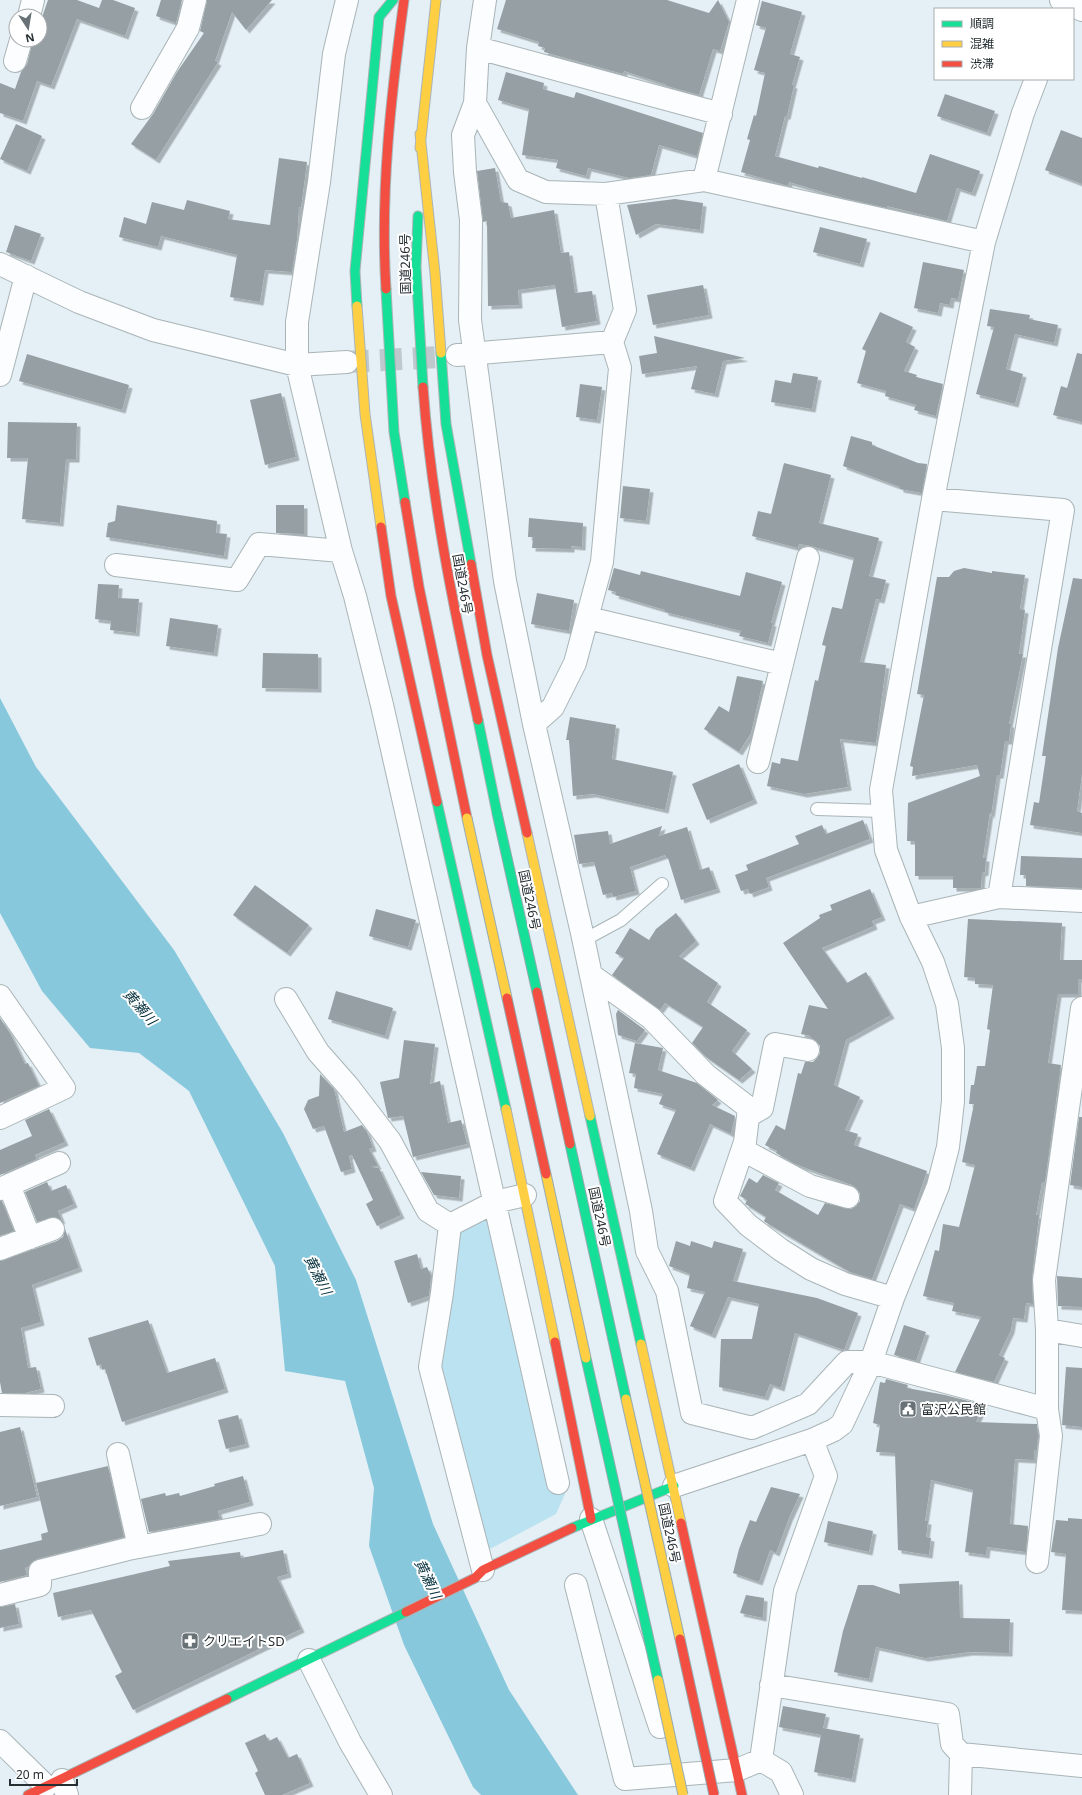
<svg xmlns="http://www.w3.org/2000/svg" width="1082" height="1795" font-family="'Noto Sans','Noto Sans JP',sans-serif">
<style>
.green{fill:#bbe2f0}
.water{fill:#88c8dc}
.building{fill:#969fa3;filter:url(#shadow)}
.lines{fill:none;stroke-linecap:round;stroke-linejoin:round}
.street-tunnel{stroke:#bec9ce;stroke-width:22;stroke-dasharray:22 11;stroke-linecap:butt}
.lane-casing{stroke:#aab4b7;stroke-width:14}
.street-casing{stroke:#aab4b7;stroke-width:24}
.fast-casing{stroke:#aab4b7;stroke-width:11}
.slow-casing{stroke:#aab4b7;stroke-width:11}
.jam-casing{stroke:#aab4b7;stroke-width:11}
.lane{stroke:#fbfdfe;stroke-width:12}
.street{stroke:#fbfdfe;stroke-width:22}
.fast{stroke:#16e098;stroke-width:9}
.slow{stroke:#ffcf43;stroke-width:9}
.jam{stroke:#f24e42;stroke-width:9}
.fast-bridge-casing{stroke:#96aab1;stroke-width:11;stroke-linecap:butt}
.slow-bridge-casing{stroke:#96aab1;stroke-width:11;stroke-linecap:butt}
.jam-bridge-casing{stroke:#96aab1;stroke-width:11;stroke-linecap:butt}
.fast-bridge{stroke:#16e098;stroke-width:9}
.slow-bridge{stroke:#ffcf43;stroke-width:9}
.jam-bridge{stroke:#f24e42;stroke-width:9}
.labels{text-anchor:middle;stroke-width:4;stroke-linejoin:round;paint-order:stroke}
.street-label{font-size:13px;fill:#252e31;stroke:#fff}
.poi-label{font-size:13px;fill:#252e31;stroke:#fff;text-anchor:start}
.water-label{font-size:14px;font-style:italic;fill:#05303c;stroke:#fff}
</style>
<defs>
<filter id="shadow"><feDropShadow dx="3.5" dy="3.5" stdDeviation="0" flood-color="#0004"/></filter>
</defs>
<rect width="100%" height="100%" fill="#e4f0f5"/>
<!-- green -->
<path class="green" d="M 503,1209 L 565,1494 L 556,1514 L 490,1549 L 477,1537 L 437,1381 L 449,1230 Z"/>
<!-- water -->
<path class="water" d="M 0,698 L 36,767 L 174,950 L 283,1133 L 356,1280 L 433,1524 L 509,1690 L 578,1795 L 481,1795 L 473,1787 L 404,1645 L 369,1546 L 374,1488 L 345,1381 L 285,1371 L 275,1266 L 189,1091 L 139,1053 L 90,1048 L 42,991 L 0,913 Z"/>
<!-- building -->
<path class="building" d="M 48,0 L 77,0 L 99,8 L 102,0 L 113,0 L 135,8 L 125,36 L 77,19 L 51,86 L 37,81 L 23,121 L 0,113 L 0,83 L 15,89 L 21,72 L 27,64 L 33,40 L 40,40 L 40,23 Z
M 161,0 L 182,0 L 176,23 L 156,16 Z
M 207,0 L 272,0 L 246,30 L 232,12 L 215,61 L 218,62 L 156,160 L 131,144 L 153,114 L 177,72 L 204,33 L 200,31 Z
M 506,0 L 667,0 L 709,13 L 718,0 L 729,22 L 720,51 L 713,49 L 699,95 L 667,86 L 667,85 L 624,71 L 623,74 L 544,52 L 545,48 L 538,46 L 539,42 L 497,29 Z
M 762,1 L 802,12 L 790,54 L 800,57 L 792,85 L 794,85 L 787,116 L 785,116 L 775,156 L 818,168 L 819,166 L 862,178 L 862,177 L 916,193 L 930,154 L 980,171 L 972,193 L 957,188 L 947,221 L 887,206 L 887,208 L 843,198 L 789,182 L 788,186 L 741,172 L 750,140 L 747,139 L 754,115 L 756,116 L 765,73 L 754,70 L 766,28 L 756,25 Z
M 506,72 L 544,83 L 543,89 L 574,98 L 576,92 L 703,133 L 697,156 L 659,145 L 651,175 L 629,178 L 588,168 L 586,176 L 556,168 L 558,160 L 522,155 L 529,109 L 498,100 Z
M 945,94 L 995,111 L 987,133 L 937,116 Z
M 16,124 L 42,136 L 27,171 L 0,159 Z
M 1061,130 L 1082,138 L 1082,184 L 1045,170 Z
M 279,158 L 307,162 L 301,208 L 299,207 L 297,239 L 292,272 L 265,270 L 260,302 L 230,297 L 237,255 L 161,236 L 158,247 L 119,237 L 124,217 L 146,224 L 152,202 L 184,210 L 187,200 L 230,211 L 228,219 L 270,225 Z
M 495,168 L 501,202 L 508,203 L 511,218 L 554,210 L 561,253 L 569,252 L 575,293 L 592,291 L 597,321 L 562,327 L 555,285 L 518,290 L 519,305 L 488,306 L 487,221 L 483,222 L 477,171 Z
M 675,199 L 703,203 L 700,230 L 656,224 L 636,235 L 627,205 Z
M 15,225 L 41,234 L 31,261 L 6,252 Z
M 820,227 L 867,239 L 860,264 L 813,252 Z
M 923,262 L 964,270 L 958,299 L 951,298 L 950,305 L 940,303 L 938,313 L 914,308 Z
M 703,285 L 709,315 L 653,325 L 647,295 Z
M 990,309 L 1030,315 L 1029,319 L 1058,325 L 1054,343 L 1015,334 L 1006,369 L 1023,374 L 1015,404 L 976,394 L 994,327 L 987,326 Z
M 880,312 L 913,327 L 906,342 L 915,347 L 904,371 L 917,375 L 916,377 L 943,384 L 936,416 L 914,410 L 916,405 L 885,396 L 886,391 L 857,383 L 866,351 L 862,349 Z
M 654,336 L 745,358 L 723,361 L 715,394 L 691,389 L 697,366 L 642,374 L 639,356 L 657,353 Z
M 1077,353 L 1082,354 L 1082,422 L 1053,415 L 1061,386 L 1067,388 Z
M 27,354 L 129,385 L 122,410 L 19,381 Z
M 793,373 L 818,377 L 812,409 L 771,402 L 775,380 L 791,383 Z
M 580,384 L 602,387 L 597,420 L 576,417 Z
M 281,393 L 296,457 L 265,465 L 250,400 Z
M 8,422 L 77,423 L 76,459 L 66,459 L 60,523 L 22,519 L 28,458 L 7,458 Z
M 851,436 L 872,442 L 872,445 L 918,463 L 927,464 L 922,493 L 900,489 L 900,487 L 843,466 Z
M 784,463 L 831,475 L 819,523 L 879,538 L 869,576 L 886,580 L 881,600 L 876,599 L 860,662 L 886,665 L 876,743 L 840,739 L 848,787 L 804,794 L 767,786 L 772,762 L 780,764 L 781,758 L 798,761 L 815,680 L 818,681 L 826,646 L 822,645 L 832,607 L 842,609 L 854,558 L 811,546 L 799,544 L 798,548 L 752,536 L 758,511 L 771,514 Z
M 623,486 L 650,489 L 646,521 L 620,518 Z
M 117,505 L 217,521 L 216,533 L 227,534 L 224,556 L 106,537 L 108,523 L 115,521 Z
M 276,505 L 304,505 L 304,534 L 276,533 Z
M 529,518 L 583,523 L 582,547 L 571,546 L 571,549 L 532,548 L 533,537 L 528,537 Z
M 614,568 L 640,575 L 641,571 L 740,596 L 746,572 L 782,582 L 771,623 L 773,623 L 768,643 L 739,636 L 741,631 L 665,612 L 665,610 L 615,595 L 616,592 L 608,590 Z
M 964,568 L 992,573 L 992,571 L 1025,575 L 1020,609 L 1025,610 L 1019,654 L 1023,654 L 1009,724 L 1011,724 L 1009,741 L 1005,741 L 1000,775 L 997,775 L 991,816 L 990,812 L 983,858 L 986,858 L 985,872 L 982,873 L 981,888 L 953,888 L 953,876 L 915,876 L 915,841 L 907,841 L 908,803 L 980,776 L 977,765 L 912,776 L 913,767 L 910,766 L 924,695 L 917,694 L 937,577 L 949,577 L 954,571 Z
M 1073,578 L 1082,579 L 1082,774 L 1077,811 L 1082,813 L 1082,833 L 1030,825 L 1034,802 L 1039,803 L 1046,756 L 1042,756 L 1058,648 Z
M 98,584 L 119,585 L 118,598 L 139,599 L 136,633 L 110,630 L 111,621 L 95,619 Z
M 537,593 L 574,600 L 569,631 L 531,624 Z
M 170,618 L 218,625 L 214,653 L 166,646 Z
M 263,653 L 318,654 L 318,689 L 262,688 Z
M 737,676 L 763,681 L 751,733 L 739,752 L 704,729 L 719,706 L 729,712 Z
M 570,717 L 616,725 L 612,759 L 673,772 L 665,810 L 593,794 L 573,796 L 569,740 L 566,740 Z
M 739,764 L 754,800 L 707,820 L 692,784 Z
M 863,820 L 870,839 L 766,878 L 769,887 L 750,894 L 748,889 L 741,891 L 735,875 L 748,870 L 746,865 L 799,844 L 795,836 L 822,825 L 826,834 Z
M 662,826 L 659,836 L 687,827 L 700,870 L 709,867 L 717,889 L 681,900 L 668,858 L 667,859 L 665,855 L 630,867 L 636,891 L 613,897 L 612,893 L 603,895 L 594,862 L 579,864 L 574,835 L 608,831 L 610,844 Z
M 1021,856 L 1082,858 L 1082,888 L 1026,886 L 1026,875 L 1020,875 Z
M 255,885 L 309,925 L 287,953 L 233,915 Z
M 870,889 L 882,917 L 872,921 L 874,926 L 822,948 L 847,983 L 866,972 L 891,1015 L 846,1040 L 834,1085 L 860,1097 L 845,1130 L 858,1134 L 854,1145 L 927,1171 L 914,1209 L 900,1204 L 872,1279 L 850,1272 L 765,1222 L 764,1221 L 766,1217 L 747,1205 L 745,1204 L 747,1200 L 740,1196 L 749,1178 L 757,1183 L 763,1175 L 779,1183 L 775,1190 L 818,1215 L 825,1203 L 851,1209 L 856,1206 L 860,1201 L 860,1194 L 857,1189 L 852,1185 L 795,1164 L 776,1153 L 777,1151 L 765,1145 L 776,1125 L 785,1130 L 798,1073 L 801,1074 L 805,1062 L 813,1062 L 817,1058 L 820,1053 L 820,1046 L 816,1041 L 811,1038 L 811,1036 L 801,1034 L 809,1005 L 828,1009 L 783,943 L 820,918 L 819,915 L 832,910 L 830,905 Z
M 376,909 L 416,920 L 408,947 L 369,936 Z
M 676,913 L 696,941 L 679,956 L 718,983 L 707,1002 L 747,1030 L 732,1051 L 752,1069 L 739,1080 L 706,1057 L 692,1043 L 703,1027 L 665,1003 L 660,1010 L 612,975 L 624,958 L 615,953 L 630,928 L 649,940 L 656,929 Z
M 968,919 L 1062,923 L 1060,960 L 1082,960 L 1082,979 L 1078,979 L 1078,994 L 1058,994 L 1048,1063 L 1061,1065 L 1045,1182 L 1042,1182 L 1036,1215 L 1039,1215 L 1032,1278 L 1033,1304 L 1026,1303 L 1024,1319 L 1013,1318 L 1011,1330 L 999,1355 L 1005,1358 L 994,1382 L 955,1372 L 981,1317 L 952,1311 L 954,1303 L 923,1296 L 935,1250 L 939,1251 L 943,1224 L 959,1227 L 975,1165 L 962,1162 L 974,1104 L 969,1104 L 971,1085 L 974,1085 L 977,1066 L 985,1066 L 990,1030 L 987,1029 L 993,985 L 975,984 L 975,978 L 964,977 Z
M 336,991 L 393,1008 L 385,1036 L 328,1019 Z
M 618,1010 L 645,1030 L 637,1041 L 618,1035 L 616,1014 Z
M 0,1018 L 10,1033 L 25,1064 L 28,1063 L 39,1086 L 0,1103 Z
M 404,1040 L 435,1044 L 430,1084 L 440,1081 L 448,1123 L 461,1120 L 467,1144 L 413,1157 L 403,1116 L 388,1118 L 380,1082 L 399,1078 Z
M 635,1043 L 663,1048 L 658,1070 L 697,1083 L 718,1100 L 712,1105 L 735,1116 L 731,1134 L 710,1124 L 691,1168 L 657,1154 L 676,1110 L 659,1104 L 663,1094 L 634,1088 L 636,1074 L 629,1073 Z
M 320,1074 L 334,1089 L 344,1132 L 362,1125 L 367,1132 L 373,1148 L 369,1149 L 378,1166 L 371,1167 L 379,1168 L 401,1215 L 377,1226 L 366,1204 L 373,1200 L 352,1155 L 349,1156 L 352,1169 L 341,1172 L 324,1126 L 313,1129 L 304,1109 L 308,1100 L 319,1096 Z
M 49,1109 L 65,1142 L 35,1155 L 37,1159 L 0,1175 L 0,1150 L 32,1136 L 25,1120 Z
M 1079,1117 L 1082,1117 L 1082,1187 L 1070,1185 Z
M 421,1172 L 461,1176 L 459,1198 L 434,1195 Z
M 47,1182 L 51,1191 L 66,1185 L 74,1204 L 58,1211 L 62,1221 L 55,1217 L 37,1222 L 25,1192 Z
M 0,1201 L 2,1201 L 14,1231 L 0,1236 Z
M 65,1229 L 79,1268 L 32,1285 L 41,1322 L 21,1328 L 28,1368 L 36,1367 L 41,1389 L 25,1393 L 2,1393 L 0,1382 L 0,1261 L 57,1241 L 63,1237 Z
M 676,1241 L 690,1246 L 691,1241 L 712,1248 L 714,1241 L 743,1249 L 733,1281 L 817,1298 L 858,1313 L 844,1350 L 795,1333 L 781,1388 L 770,1384 L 765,1397 L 719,1387 L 721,1339 L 752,1339 L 759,1304 L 728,1297 L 712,1335 L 690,1326 L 705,1292 L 687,1288 L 690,1274 L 669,1266 Z
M 417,1254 L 421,1269 L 427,1267 L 431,1276 L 429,1296 L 408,1303 L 394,1261 Z
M 1057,1276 L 1082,1278 L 1082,1307 L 1058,1306 Z
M 148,1320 L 167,1373 L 215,1358 L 225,1389 L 122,1422 L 105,1369 L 102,1370 L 101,1364 L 97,1366 L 88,1338 Z
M 904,1325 L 926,1332 L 916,1361 L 894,1355 Z
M 1066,1367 L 1082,1368 L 1082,1427 L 1062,1425 Z
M 886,1379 L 908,1385 L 907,1388 L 945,1395 L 984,1405 L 976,1422 L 1037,1424 L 1038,1436 L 1037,1450 L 1034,1450 L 1034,1460 L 1015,1459 L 1010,1524 L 1028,1526 L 1026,1552 L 987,1547 L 986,1555 L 965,1552 L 973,1490 L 931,1480 L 925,1521 L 928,1521 L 926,1537 L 931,1538 L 929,1555 L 898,1550 L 895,1453 L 876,1452 L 880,1425 L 873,1423 L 880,1382 L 885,1383 Z
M 238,1415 L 246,1444 L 226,1449 L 218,1420 Z
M 20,1427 L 37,1497 L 0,1506 L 0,1432 Z
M 108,1466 L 124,1537 L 37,1559 L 32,1562 L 28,1567 L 25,1568 L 27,1575 L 0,1582 L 0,1550 L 42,1540 L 41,1534 L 48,1532 L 36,1483 Z
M 243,1476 L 250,1502 L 218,1511 L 220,1519 L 149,1532 L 141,1499 L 165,1493 L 166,1496 L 179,1493 L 180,1496 L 215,1486 L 214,1484 Z
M 771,1487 L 800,1494 L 789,1518 L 776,1553 L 770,1550 L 759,1582 L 733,1573 L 739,1549 L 750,1520 L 756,1522 Z
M 1068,1518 L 1082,1519 L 1082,1611 L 1062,1610 L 1066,1554 L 1051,1552 L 1056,1520 L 1068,1521 Z
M 828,1521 L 873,1531 L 869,1552 L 824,1542 Z
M 283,1550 L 288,1574 L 277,1577 L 301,1629 L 133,1710 L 115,1676 L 122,1672 L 91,1610 L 58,1617 L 53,1593 L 170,1566 L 168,1561 L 240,1552 L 241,1558 Z
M 959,1581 L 960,1618 L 1010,1619 L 1009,1653 L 970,1652 L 925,1658 L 876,1647 L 869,1679 L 834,1672 L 843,1631 L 858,1585 L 873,1585 L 900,1594 L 899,1584 Z
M 746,1595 L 764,1598 L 763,1618 L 740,1613 Z
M 15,1604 L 19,1624 L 0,1628 L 0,1607 Z
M 783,1706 L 826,1714 L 823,1728 L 860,1735 L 852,1779 L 814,1772 L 821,1735 L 779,1727 Z
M 265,1734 L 269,1741 L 277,1737 L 288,1758 L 297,1754 L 310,1783 L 282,1795 L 265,1795 L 255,1773 L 258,1771 L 245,1743 Z"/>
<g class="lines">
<!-- street-tunnel -->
<path class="street-tunnel" d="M 347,362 L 440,357"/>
<!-- lane casing -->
<g class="lane-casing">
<path id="lane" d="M 817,809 L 882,811
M 584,940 L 621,920 L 662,884"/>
</g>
<!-- street casing -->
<g class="street-casing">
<path id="street" d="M 347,0 L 334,54 L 319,182 L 297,322 L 297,365 L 341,551 L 355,596 L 382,705 L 558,1483
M 485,0 L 478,48 L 475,103 L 518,180 L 546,192 L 606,194 L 704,180 L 984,242
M 1061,0 L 1082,10
M 29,16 L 33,0
M 478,48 L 721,114
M 15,61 L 21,40
M 475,103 L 463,135 L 465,172 L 471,220 L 470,320 L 505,581 L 534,724 L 582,933 L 641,1211 L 647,1251 L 667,1291 L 692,1413 L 752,1428 L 808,1404 L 847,1362 L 871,1362 L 1047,1409
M 142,108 L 188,28 L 195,0
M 704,180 L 748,0
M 0,264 L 79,302 L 153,330 L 297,365 L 347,362
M 457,355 L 612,342 L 625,310 L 606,194
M 0,375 L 26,276
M 933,499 L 1063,510 L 999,897
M 116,565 L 237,580 L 259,544 L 341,551
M 588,618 L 782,664
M 534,724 L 553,707 L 575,663 L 602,562 L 620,368 L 612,342
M 758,762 L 808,558
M 911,917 L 999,897 L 1082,901
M 591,975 L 651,1018 L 706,1075 L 749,1108 L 745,1142 L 725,1201 L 748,1225 L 781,1250 L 811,1269 L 845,1284 L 893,1298
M 0,996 L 64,1088 L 0,1118
M 286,999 L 318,1052 L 348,1086 L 390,1141 L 428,1211 L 450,1225
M 748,1116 L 762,1108 L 775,1044 L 808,1050
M 743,1150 L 810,1186 L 848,1197
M 9,1185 L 30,1238
M 0,1189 L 59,1163
M 0,1249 L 53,1229
M 1047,1330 L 1082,1336
M 0,1405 L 53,1406
M 118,1454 L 139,1547
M 674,1486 L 812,1440 L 834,1430 L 842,1424 L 871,1362 L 893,1298 L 938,1186 L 948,1147 L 953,1101 L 953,1048 L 947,1004 L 933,962 L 911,917 L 886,850 L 881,790 L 933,499 L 984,242 L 1023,113 L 1036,79
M 591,1519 L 660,1727
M 1037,1562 L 1051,1436 L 1047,1409 L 1047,1330 L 1044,1280 L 1082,1008
M 483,1570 L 430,1367 L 442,1293 L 450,1225 L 495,1202 L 525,1195
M 576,1585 L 625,1779 L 737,1770 L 761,1760 L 781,1772 L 792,1795
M 0,1595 L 40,1585 L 40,1571 L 128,1549 L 260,1524
M 309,1660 L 350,1742 L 381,1795
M 771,1685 L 948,1714 L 952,1744 L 961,1754 L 1082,1766
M 0,1741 L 46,1786
M 761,1760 L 785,1591 L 826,1476 L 812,1440
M 62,1780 L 67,1795
M 960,1795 L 961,1754"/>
</g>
<!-- fast casing -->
<g class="fast-casing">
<path id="fast" d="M 418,216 L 416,267 L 423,387
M 386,289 L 394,432 L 405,502
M 357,306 L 355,271 L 379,17 L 393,0
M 441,353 L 446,424 L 471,564
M 478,720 L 497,813
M 437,802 L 506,1109
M 590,1116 L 641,1344
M 572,1528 L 674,1486
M 227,1699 L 406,1612"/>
</g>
<!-- slow casing -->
<g class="slow-casing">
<path id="slow" d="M 420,134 L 435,273 L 441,353
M 420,148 L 436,0
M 357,306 L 365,414 L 381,527
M 527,833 L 590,1116
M 506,1109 L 555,1342
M 641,1344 L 681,1523"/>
</g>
<!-- jam casing -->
<g class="jam-casing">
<path id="jam" d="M 386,289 C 380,192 391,96 404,0
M 423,387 C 431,499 454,610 478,720
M 405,502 L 419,587 L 467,818
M 381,527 L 391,596 L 437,802
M 471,564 L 487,655 L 527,833
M 555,1342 L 591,1519
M 681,1523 L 742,1795
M 406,1612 L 475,1578 L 483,1570 L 572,1528
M 28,1795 L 227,1699"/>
</g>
<!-- lane -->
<use href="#lane" class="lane"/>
<!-- street -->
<use href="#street" class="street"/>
<!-- fast -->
<use href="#fast" class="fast"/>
<!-- slow -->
<use href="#slow" class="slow"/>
<!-- jam -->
<use href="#jam" class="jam"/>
<!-- fast-bridge casing -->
<g class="fast-bridge-casing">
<path id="fast-bridge" d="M 497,813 L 537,992
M 570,1144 L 626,1399
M 586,1358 L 658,1680"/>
</g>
<!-- slow-bridge casing -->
<g class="slow-bridge-casing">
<path id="slow-bridge" d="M 467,818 L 507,998
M 546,1174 L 586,1358
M 626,1399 L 680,1639
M 658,1680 L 683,1795"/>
</g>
<!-- jam-bridge casing -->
<g class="jam-bridge-casing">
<path id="jam-bridge" d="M 537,992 L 570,1144
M 507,998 L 546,1174
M 680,1639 L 714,1795"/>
</g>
<!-- fast-bridge -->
<use href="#fast-bridge" class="fast-bridge"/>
<!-- slow-bridge -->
<use href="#slow-bridge" class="slow-bridge"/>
<!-- jam-bridge -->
<use href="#jam-bridge" class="jam-bridge"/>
</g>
<!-- icons -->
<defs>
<g id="civic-square" transform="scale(0.9)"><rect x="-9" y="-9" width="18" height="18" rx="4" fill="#687276" stroke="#fff"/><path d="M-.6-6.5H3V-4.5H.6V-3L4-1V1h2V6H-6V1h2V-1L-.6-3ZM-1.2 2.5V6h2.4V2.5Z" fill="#fff"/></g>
<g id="pharmacy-square" transform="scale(0.9)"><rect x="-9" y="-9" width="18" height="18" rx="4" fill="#687276" stroke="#fff"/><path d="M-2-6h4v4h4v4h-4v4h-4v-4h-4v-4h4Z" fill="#fff"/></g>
</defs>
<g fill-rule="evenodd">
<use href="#civic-square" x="908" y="1409"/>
<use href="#pharmacy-square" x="190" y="1641"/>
</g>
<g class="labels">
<!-- street labels -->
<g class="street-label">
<text transform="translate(405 264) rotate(-91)" y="5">国道246号</text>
<text transform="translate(463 584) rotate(80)" y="5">国道246号</text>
<text transform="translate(530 900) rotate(78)" y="5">国道246号</text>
<text transform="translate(600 1217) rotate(78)" y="5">国道246号</text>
<text transform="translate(670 1533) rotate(78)" y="5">国道246号</text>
</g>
<!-- poi labels -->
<g class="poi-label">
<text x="921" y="1414">富沢公民館</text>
<text x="203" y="1646">クリエイトSD</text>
</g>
<!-- water labels -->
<g class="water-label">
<text transform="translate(140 1007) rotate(49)" y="5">黄瀬川</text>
<text transform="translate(318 1275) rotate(63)" y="5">黄瀬川</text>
<text transform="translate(428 1579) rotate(64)" y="5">黄瀬川</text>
</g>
</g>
<!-- legend -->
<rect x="934" y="8" width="140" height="72" fill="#ffffff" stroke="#a8abad"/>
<rect x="942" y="21" width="20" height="6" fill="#16e098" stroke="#a8abad"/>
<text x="970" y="28" font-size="12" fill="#252e31">順調</text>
<rect x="942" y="41" width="20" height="6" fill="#ffcf43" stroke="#a8abad"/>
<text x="970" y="48" font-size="12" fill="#252e31">混雑</text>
<rect x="942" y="61" width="20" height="6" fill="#f24e42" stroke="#a8abad"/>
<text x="970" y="68" font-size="12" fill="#252e31">渋滞</text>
<!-- north arrow -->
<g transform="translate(28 28) rotate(168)"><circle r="19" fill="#ffffff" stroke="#a8abad"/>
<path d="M0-3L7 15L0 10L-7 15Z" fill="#687276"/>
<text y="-6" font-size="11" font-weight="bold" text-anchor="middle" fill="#252e31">N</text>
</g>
<!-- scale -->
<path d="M10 1779v6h67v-6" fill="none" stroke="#252e31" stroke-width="2"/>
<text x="16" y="1779" font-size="12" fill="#252e31" stroke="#ffffff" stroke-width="3" paint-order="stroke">20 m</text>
</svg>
